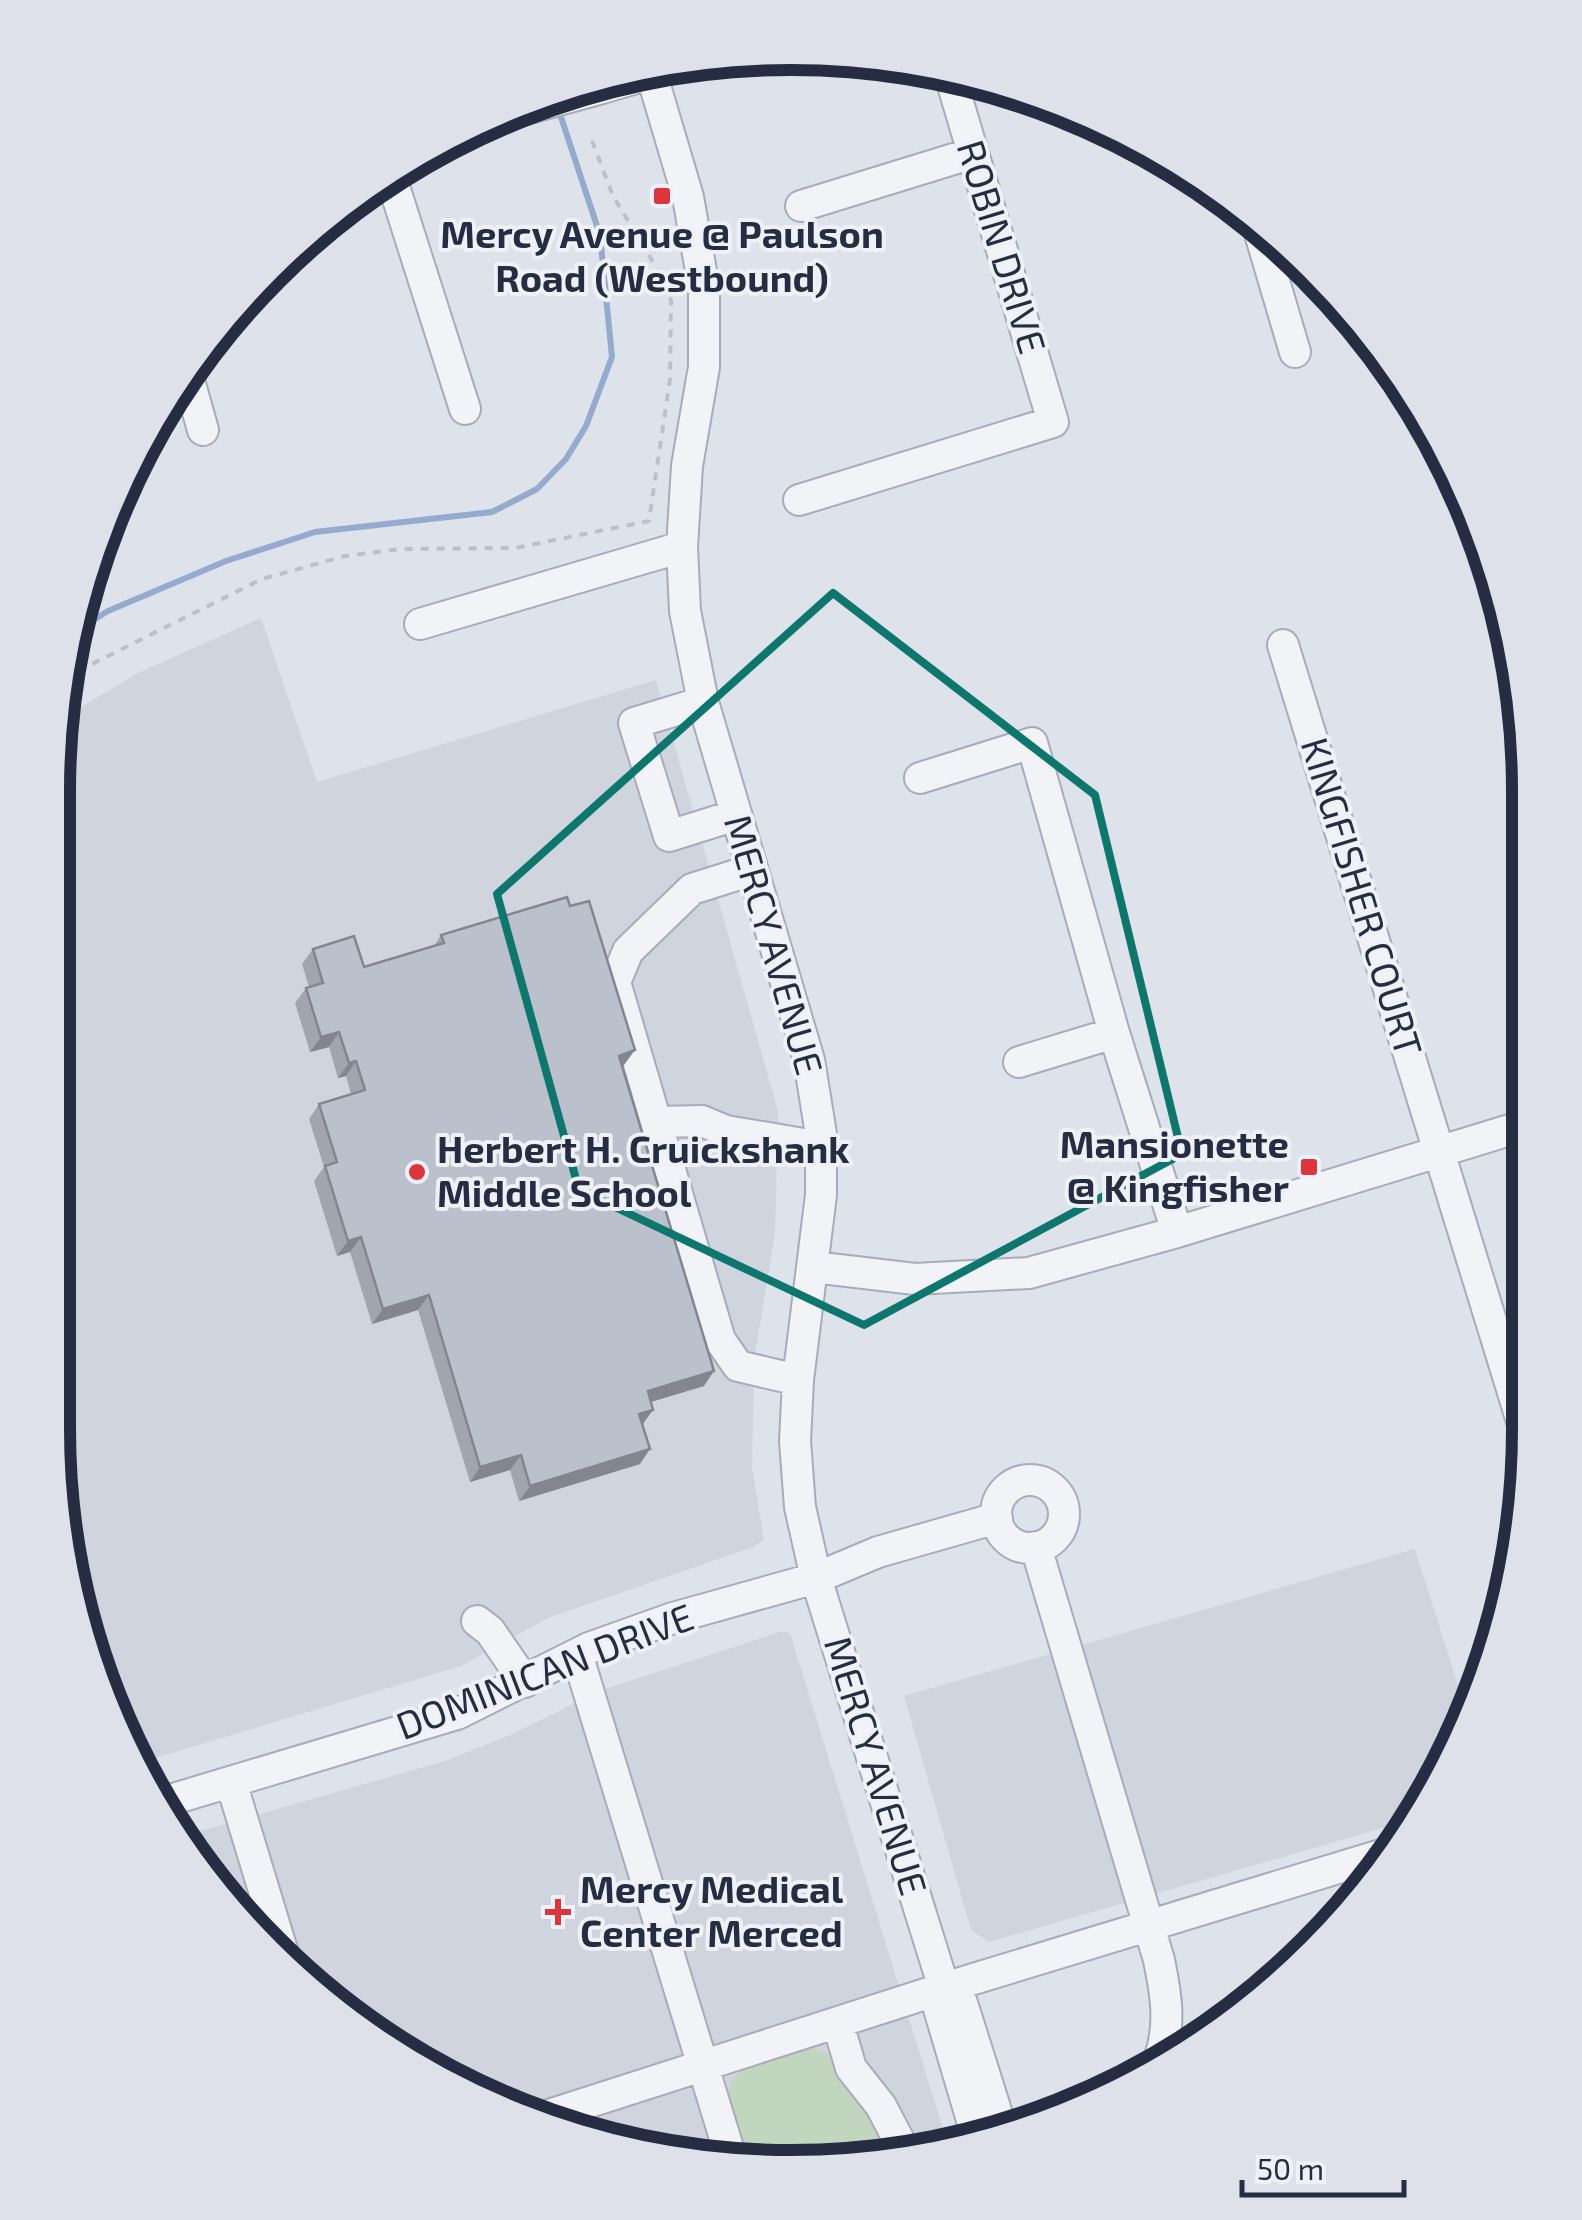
<svg xmlns="http://www.w3.org/2000/svg" width="1582" height="2220" font-family="'Exo 2',sans-serif">
<style>
.built{fill:#d0d4df}
.green{fill:#c2d5be}
.lines{fill:none;stroke-linecap:round;stroke-linejoin:round}
.stream{stroke:#95abce;stroke-width:6}
.minor-casing{stroke:#a7acb8;stroke-width:34}
.path{stroke:#bdc0c8;stroke-width:4;stroke-dasharray:8 8;stroke-linecap:butt}
.minor{stroke:#f2f3f7;stroke-width:30}
.minor-bridge-casing{stroke:#a7acb8;stroke-width:34;stroke-linecap:butt}
.minor-bridge{stroke:#f2f3f7;stroke-width:30}
.wall{fill:#a1a5b0}
.shaded-wall{fill:#838690}
.building{fill:#bbc0cd;stroke:#838690;stroke-width:2.5}
.marked{fill:none;stroke:#0f766e;stroke-width:8;stroke-linejoin:round}
.poi-dot{fill:#dd353e;stroke:#eef1f7;stroke-width:4}
.labels{text-anchor:middle;stroke-width:8;stroke-linejoin:round;paint-order:stroke}
.poi-label{font-size:38px;font-weight:bold;fill:#262d42;stroke:#eef1f7;text-anchor:start}
.street-label{font-size:38px;fill:#262d42;stroke:#eef1f7}
.rim{fill:none;stroke:#262d42;stroke-width:12}
</style>
<rect width="100%" height="100%" fill="#dee2ea"/>
<!-- built -->
<path class="built" d="M 261,618 L 317,782 L 656,680 L 778,1111 L 775,1233 L 754,1360 L 752,1467 L 764,1540 L 753,1547 L 548,1618 L 461,1666 L 142,1762 L 78,1621 L 53,1429 L 66,716 L 140,672 Z
M 1415,1549 L 1468,1717 L 1454,1755 L 1414,1819 L 989,1942 L 971,1930 L 904,1696 Z
M 783,1631 L 790,1633 L 948,2145 L 887,2161 L 694,2161 L 465,2092 L 305,1985 L 176,1838 L 445,1761 L 510,1735 L 602,1690 Z"/>
<!-- green -->
<path class="green" d="M 812,2048 L 831,2055 L 843,2082 L 878,2124 L 887,2144 L 877,2158 L 867,2161 L 745,2161 C 737,2133 715,2094 740,2071 Z"/>
<g class="lines">
<!-- stream -->
<path class="stream" d="M 72,633 L 108,611 L 226,561 L 315,532 L 492,512 L 537,489 L 566,459 L 586,426 L 612,357 L 600,235 L 558,108"/>
<!-- minor casing -->
<g class="minor-casing">
<path id="minor" d="M 650,69 L 688,197 L 704,288 L 704,367 L 687,466 L 682,547 L 685,611 L 703,702 L 809,1060 L 821,1134 L 821,1195 L 798,1380 L 795,1441 L 800,1507 L 816,1578 L 944,1988 L 939,2009 L 977,2137
M 602,88 L 705,58
M 497,117 L 551,102
M 390,174 L 465,409
M 801,206 L 973,153
M 1256,220 L 1295,352
M 188,377 L 203,430
M 799,500 L 1053,422 L 949,72
M 420,624 L 682,547
M 1283,645 L 1528,1441
M 703,702 L 634,723 L 669,836 L 736,815
M 920,778 L 1032,743 L 1114,1033 L 1177,1232
M 752,870 L 692,889 L 628,951 L 615,982 L 720,1340 L 738,1366 L 798,1380
M 1019,1062 L 1114,1033
M 656,1122 L 702,1121 L 726,1131 L 821,1147
M 813,1267 L 915,1279 L 1029,1273 L 1177,1232 L 1526,1125
M996 1514a34 34 0 1 1 68 0a34 34 0 1 1-68 0Z
M 1036,1547 L 1159,1960 C 1166,1994 1171,2024 1160,2057
M 477,1621 L 490,1631 L 525,1682
M 577,1654 L 732,2161
M 231,1782 L 286,1963
M 160,1803 L 457,1714 L 589,1648 L 673,1618 L 816,1578 L 878,1552 L 997,1518
M 944,1988 L 962,2003 L 1002,2130
M 838,2024 L 851,2068 L 881,2106 L 907,2156
M 546,2116 L 944,1988 L 1394,1851"/>
</g>
<!-- path -->
<path class="path" d="M 66,682 L 88,666 L 262,579 L 345,556 L 401,549 L 515,548 L 649,521 L 670,379 L 671,301 L 665,282 L 613,196 L 589,133"/>
<!-- minor -->
<use href="#minor" class="minor"/>
<!-- minor-bridge casing -->
<g class="minor-bridge-casing">
<path id="minor-bridge" d="M 551,102 L 602,88"/>
</g>
<!-- minor-bridge -->
<use href="#minor-bridge" class="minor-bridge"/>
</g>
<!-- wall -->
<path class="wall" d="M 441,935 L 624,1065 L 622,1066 L 704,1386 L 651,1402 L 643,1425 L 640,1464 L 519,1501 L 510,1470 L 470,1482 L 418,1310 L 372,1324 L 350,1252 L 337,1256 L 314,1181 L 324,1167 L 309,1119 L 319,1104 L 351,1094 L 346,1076 L 338,1078 L 329,1047 L 310,1052 L 295,1003 L 306,988 L 309,987 L 302,964 L 313,949 L 364,967 L 434,946 Z"/>
<!-- shaded-wall -->
<path class="shaded-wall" d="M 339,1032 L 329,1047 L 310,1052 L 321,1037 Z
M 635,1050 L 624,1065 L 609,1071 L 619,1056 Z
M 356,1061 L 346,1076 L 338,1078 L 349,1063 Z
M 361,1237 L 350,1252 L 337,1256 L 348,1241 Z
M 429,1295 L 418,1310 L 372,1324 L 383,1309 Z
M 714,1371 L 704,1386 L 637,1406 L 648,1391 Z
M 653,1410 L 642,1425 L 639,1414 Z
M 650,1449 L 640,1464 L 519,1501 L 530,1486 Z
M 521,1455 L 510,1470 L 470,1482 L 480,1467 Z"/>
<!-- building -->
<path class="building" d="M 567,897 L 570,906 L 589,901 L 635,1050 L 619,1056 L 714,1371 L 648,1391 L 653,1410 L 639,1414 L 650,1449 L 530,1486 L 521,1455 L 480,1467 L 429,1295 L 383,1309 L 361,1237 L 348,1241 L 325,1166 L 337,1162 L 319,1104 L 365,1090 L 356,1061 L 349,1063 L 339,1032 L 321,1037 L 306,988 L 323,983 L 313,949 L 354,936 L 364,967 L 444,943 L 441,935 Z"/>
<!-- marked area -->
<path class="marked" d="M 833,593 L 1095,795 L 1182,1154 L 864,1325 L 579,1190 L 497,894 Z"/>
<!-- markers -->
<g class="poi-dot">
<rect x="652" y="186" width="20" height="20" rx="5"/>
<rect x="1299" y="1157" width="20" height="20" rx="5"/>
<circle cx="417" cy="1172" r="10"/>
<path d="M553 1897h10v10h10v10h-10v10h-10v-10h-10v-10h10z"/>
</g>
<g class="labels">
<!-- poi labels -->
<g class="poi-label">
<text x="662" y="248" text-anchor="middle">Mercy Avenue @ Paulson<tspan x="662" dy="44">Road (Westbound)</tspan></text>
<text x="1289" y="1158" text-anchor="end">Mansionette<tspan x="1289" dy="44">@ Kingfisher</tspan></text>
<text x="437" y="1163">Herbert H. Cruickshank<tspan x="437" dy="44">Middle School</tspan></text>
<text x="580" y="1903">Mercy Medical<tspan x="580" dy="44">Center Merced</tspan></text>
</g>
<!-- street labels -->
<g class="street-label">
<text transform="translate(1001 247) rotate(73)" y="13">ROBIN DRIVE</text>
<text transform="translate(1361 897) rotate(73)" y="13">KINGFISHER COURT</text>
<text transform="translate(773 945) rotate(74)" y="13">MERCY AVENUE</text>
<text transform="translate(545 1672) rotate(-21)" y="13">DOMINICAN DRIVE</text>
<text transform="translate(875 1766) rotate(73)" y="13">MERCY AVENUE</text>
</g>
</g>
<!-- crop -->
<path d="M0 0H1582V2220H0ZM791 70H791A721 721 0 0 1 1512 791V1429A721 721 0 0 1 791 2150H791A721 721 0 0 1 70 1429V791A721 721 0 0 1 791 70Z" fill="#dee1e9" fill-rule="evenodd"/>
<path class="rim" d="M791 70H791A721 721 0 0 1 1512 791V1429A721 721 0 0 1 791 2150H791A721 721 0 0 1 70 1429V791A721 721 0 0 1 791 70Z"/>
<!-- scale -->
<path d="M1242 2180v15h162v-15" fill="none" stroke="#262d42" stroke-width="5"/>
<text x="1257" y="2180" font-size="30" fill="#262d42" stroke="#eef1f7" stroke-width="8" paint-order="stroke">50 m</text>
</svg>
